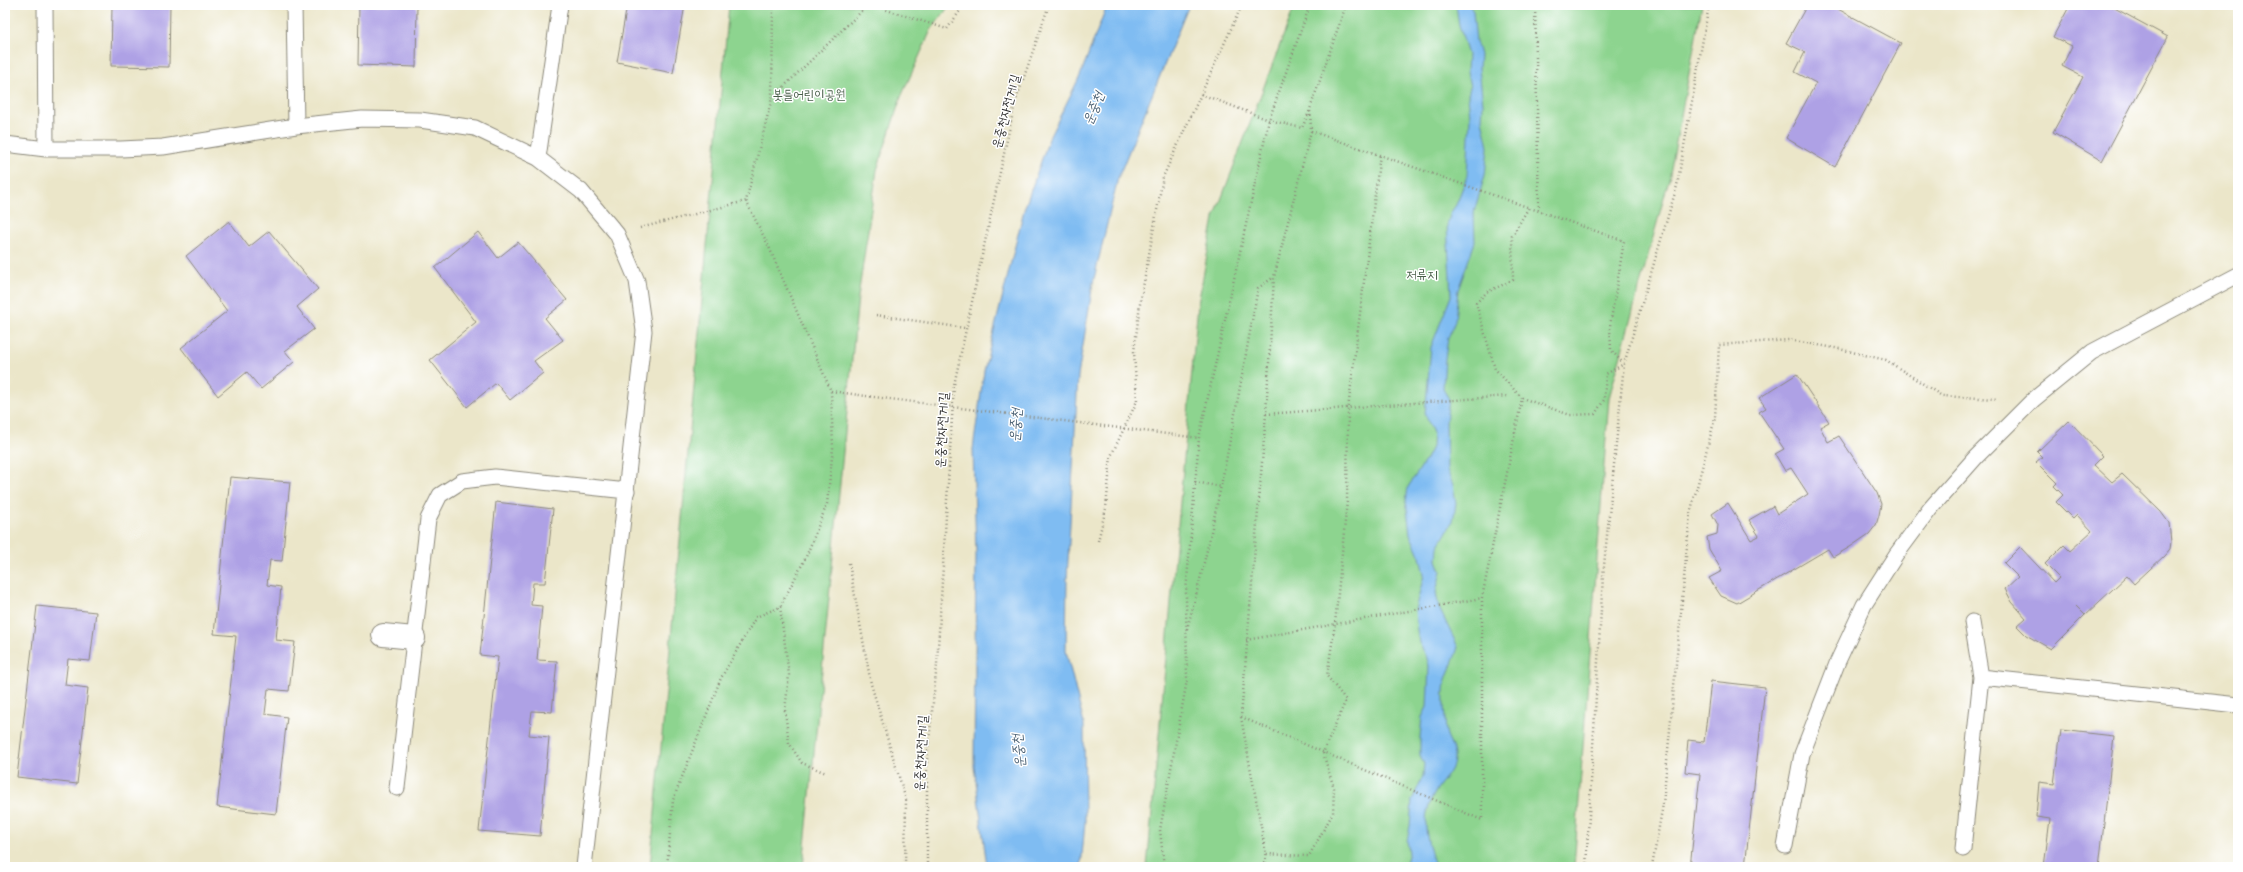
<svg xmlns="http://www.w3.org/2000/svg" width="2243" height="872" font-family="Dekko,'Poor Story',sans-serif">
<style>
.green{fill:#8dd48f;stroke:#5c805d}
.water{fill:#7fbcf2;stroke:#55748e}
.building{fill:#aea1e5}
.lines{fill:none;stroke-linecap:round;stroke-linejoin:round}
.service-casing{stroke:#8b887a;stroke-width:17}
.minor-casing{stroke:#8b887a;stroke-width:24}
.path{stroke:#8b887a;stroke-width:2.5;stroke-dasharray:1 3;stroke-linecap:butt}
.service{stroke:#fff;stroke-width:15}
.minor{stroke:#fff;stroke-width:22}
.path-bridge{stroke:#8b887a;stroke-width:2.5;stroke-dasharray:1 3;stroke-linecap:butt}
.labels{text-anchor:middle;stroke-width:3;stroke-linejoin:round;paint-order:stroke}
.park-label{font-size:13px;fill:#485e49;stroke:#fff}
.street-label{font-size:13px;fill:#2b2b2b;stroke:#fff}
.water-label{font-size:14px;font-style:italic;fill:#485e71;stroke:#fff}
</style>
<rect width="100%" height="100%" fill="#fff"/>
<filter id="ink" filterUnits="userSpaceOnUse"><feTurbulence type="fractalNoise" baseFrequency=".025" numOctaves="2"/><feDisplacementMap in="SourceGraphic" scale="8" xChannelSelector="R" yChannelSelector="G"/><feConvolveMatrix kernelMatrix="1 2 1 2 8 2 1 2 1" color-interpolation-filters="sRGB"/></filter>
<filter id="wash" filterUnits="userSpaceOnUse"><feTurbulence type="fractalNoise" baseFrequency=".012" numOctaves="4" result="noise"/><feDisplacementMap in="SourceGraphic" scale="16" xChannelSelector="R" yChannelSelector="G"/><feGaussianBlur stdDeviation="0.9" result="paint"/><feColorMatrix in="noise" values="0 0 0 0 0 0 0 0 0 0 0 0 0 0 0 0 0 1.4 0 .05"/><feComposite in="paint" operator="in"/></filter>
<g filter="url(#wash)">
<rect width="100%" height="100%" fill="#ebe6c9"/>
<!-- green -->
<path class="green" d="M 729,5 L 950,5 L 931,30 L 901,97 L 877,170 L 858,297 L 803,867 L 650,867 Z
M 1295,5 L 1702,5 L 1669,179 L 1609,398 L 1574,867 L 1147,867 L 1198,304 L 1214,218 Z"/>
<!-- water -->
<path class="water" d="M 1107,5 L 1189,5 L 1118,178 L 1093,283 L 1078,376 L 1067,579 L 1066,651 L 1084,724 L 1085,822 L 1081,867 L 987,867 L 974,766 L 976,553 L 973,449 L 984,371 L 1024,210 L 1050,136 L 1080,76 Z
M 1456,5 L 1469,5 L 1473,11 L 1476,41 L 1480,55 L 1479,68 L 1483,104 L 1482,120 L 1488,147 L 1485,175 L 1474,212 L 1475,242 L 1458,290 L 1455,321 L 1448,338 L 1445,359 L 1443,389 L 1449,399 L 1446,422 L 1447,470 L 1453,485 L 1456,504 L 1453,521 L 1438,547 L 1437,560 L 1441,571 L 1436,592 L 1439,608 L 1458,647 C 1455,658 1451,666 1447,676 C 1441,691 1445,715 1446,731 C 1447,740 1455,746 1454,760 C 1453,773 1442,780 1436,791 C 1419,819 1427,838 1435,867 L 1405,867 L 1409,852 L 1407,841 L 1410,826 L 1412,800 L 1423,776 L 1424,764 L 1420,755 L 1420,738 L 1422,717 L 1427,707 L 1429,666 L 1426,655 L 1419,643 L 1417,630 L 1415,610 L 1424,575 L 1420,557 L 1410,534 L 1406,501 L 1408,487 L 1425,461 L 1432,447 L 1433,433 L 1425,414 L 1431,347 L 1451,296 L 1447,225 L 1451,212 L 1456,205 L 1467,176 L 1470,117 L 1468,95 L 1470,87 L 1467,72 L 1468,54 L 1459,25 Z"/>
<g id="blocks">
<!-- building -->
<path class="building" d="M 112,5 L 170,5 L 169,67 L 111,66 Z
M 359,5 L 417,5 L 416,67 L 358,65 Z
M 627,5 L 685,5 L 673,73 L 617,62 Z
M 1807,5 L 1836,5 L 1836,8 L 1901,43 L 1835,167 L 1786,138 L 1816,83 L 1795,72 L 1805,52 L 1786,43 Z
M 2070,5 L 2109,5 L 2168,37 L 2102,161 L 2053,132 L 2083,77 L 2062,66 L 2072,46 L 2053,37 Z
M 229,221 L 249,247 L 269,231 L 318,289 L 297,307 L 314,329 L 285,351 L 294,362 L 261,389 L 247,372 L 218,396 L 181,348 L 227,311 L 186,256 Z
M 478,232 L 498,258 L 518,242 L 567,300 L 545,318 L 563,340 L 534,361 L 543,373 L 510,400 L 496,383 L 467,407 L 430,360 L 476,322 L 435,268 Z
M 1797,374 L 1829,422 L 1820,427 L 1828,442 L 1839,436 L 1877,493 L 1881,504 L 1879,515 L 1876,525 L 1869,534 L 1850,547 L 1833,557 L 1828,549 L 1737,603 L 1721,596 L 1709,578 L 1722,571 L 1709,549 L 1707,537 L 1717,534 L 1718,525 L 1712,514 L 1728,503 L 1751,540 L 1759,536 L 1749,520 L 1773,506 L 1777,514 L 1808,494 L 1791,468 L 1785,471 L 1775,454 L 1784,449 L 1759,412 L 1766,408 L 1759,398 Z
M 2069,421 L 2103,456 L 2094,465 L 2112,482 L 2122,474 L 2161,512 L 2169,523 L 2171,542 L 2170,549 L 2164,556 L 2134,584 L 2127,576 L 2085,615 L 2076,606 L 2085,615 L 2051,649 L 2026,635 L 2017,626 L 2026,618 L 2012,602 L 2005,589 L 2018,577 L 2004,563 L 2020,547 L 2054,583 L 2059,578 L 2045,564 L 2064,545 L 2070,551 L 2092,531 L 2077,515 L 2073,519 L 2056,502 L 2063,495 L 2054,486 L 2057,483 L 2036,462 L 2042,457 L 2037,452 Z
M 230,477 L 290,482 L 282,561 L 270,560 L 267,585 L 281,587 L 276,640 L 295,642 L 289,691 L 268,689 L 265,714 L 287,717 L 276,814 L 217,807 L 236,636 L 214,634 Z
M 496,502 L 553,509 L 545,583 L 533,583 L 531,605 L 542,606 L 537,660 L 557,661 L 552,712 L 532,711 L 529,735 L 549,737 L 540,836 L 479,831 L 498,657 L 480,655 Z
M 37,606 L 96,612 L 90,661 L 68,659 L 65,685 L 88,688 L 77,784 L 17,777 Z
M 1711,681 L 1765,687 L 1745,867 L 1690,867 L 1700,774 L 1685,772 L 1688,740 L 1704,742 Z
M 2061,730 L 2114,736 L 2099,867 L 2044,867 L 2050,819 L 2036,817 L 2039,782 L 2054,784 Z"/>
</g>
</g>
<g filter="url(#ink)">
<use href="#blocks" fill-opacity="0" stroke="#8b887a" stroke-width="1"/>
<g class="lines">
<!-- service casing -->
<g class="service-casing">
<path id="service" d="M 45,5 L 46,149
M 294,5 L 296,126
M 5,144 L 46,149 L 121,149 L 163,147 L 296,126 L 362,119 L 420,120 L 475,128 L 538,158 L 581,191 L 617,234 L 637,281 L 644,331 L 584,867
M 538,158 L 560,5
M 1981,677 L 2238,705
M 397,788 L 428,519 L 440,495 L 462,481 L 495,477 L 627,491
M 1785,846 L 1802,754 L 1838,661 L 1864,605 L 1896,555 L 1930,509 L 1976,457 L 2033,400 L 2092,352 L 2238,275
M 1963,849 L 1981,677 L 1972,622"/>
</g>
<!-- minor casing -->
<g class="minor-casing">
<path id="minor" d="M 383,635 L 414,638"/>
</g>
<!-- path -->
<path class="path" d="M 871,5 L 947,29 L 964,5
M 1346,5 L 1310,109 L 1311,131 L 1274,277 L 1266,414 L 1241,717 L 1266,854 L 1309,856 L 1333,813 L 1334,788 L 1323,753 L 1346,700 L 1327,676 L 1335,624 L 1347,501 L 1348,409 L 1380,154
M 1535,5 L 1539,211
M 1201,94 L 1269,120 L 1302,128 L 1310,110
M 772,98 L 868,5
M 1311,131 L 1624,241 L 1610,326 L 1611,350 L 1624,364 L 1606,374 L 1604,400 L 1595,414 L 1570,415 L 1522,398
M 640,228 L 746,201 L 772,98 L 773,5
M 876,315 L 965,328
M 831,391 L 866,396
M 1266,414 L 1508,396
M 1195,482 L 1222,487
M 1098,541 L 1106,508 L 1111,456 L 1137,401 L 1134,352 L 1140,304 L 1163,177 L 1242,5
M 849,563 L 871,684 L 906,800 L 905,867
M 780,607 L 789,675 L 785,711 L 789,743 L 802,763 L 826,773
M 1187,629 C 1218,517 1237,402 1258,288 L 1274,277
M 1246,640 L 1482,598
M 1241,717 L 1482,820 L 1482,598 L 1522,398 L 1495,369 L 1476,303 L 1487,292 L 1513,280 L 1512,236 L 1529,207
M 667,867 L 673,800 L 721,678 L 756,617 L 780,607 L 806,557 L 827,504 L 833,448 L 831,391 L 769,247 L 746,201
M 927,867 L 927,760 L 937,664 L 954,385 L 1015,103 L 1049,5
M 1164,867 L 1160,830 L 1187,680 L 1186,592 L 1199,438 L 1269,120 L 1310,5
M 1265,867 L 1266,854
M 1586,867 L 1603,576 L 1624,364 L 1677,186 L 1709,5
M 1652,867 L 1663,804 L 1690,514 L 1715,418 L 1719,345 L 1789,340 L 1835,348 L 1886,360 L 1942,396 L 1998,399"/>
<!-- service -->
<use href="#service" class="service"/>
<!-- minor -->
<use href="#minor" class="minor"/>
<!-- path-bridge -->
<path class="path-bridge" d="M 866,396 L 1199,438"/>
</g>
</g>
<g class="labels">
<!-- park labels -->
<g class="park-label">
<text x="809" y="99">봇들어린이공원</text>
<text x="1422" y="279">저류지</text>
</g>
<!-- street labels -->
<g class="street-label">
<text transform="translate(1005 111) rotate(-75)" y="5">운중천자전거1길</text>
<text transform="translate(941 430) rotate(-87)" y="5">운중천자전거1길</text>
<text transform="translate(920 753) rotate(-87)" y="5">운중천자전거1길</text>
</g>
<!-- water labels -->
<g class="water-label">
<text transform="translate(1093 108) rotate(-67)" y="5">운중천</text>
<text transform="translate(1015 425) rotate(-86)" y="5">운중천</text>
<text transform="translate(1018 751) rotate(-96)" y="5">운중천</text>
</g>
</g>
<!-- margin -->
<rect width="2243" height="872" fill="none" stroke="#fff" stroke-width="20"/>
</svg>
